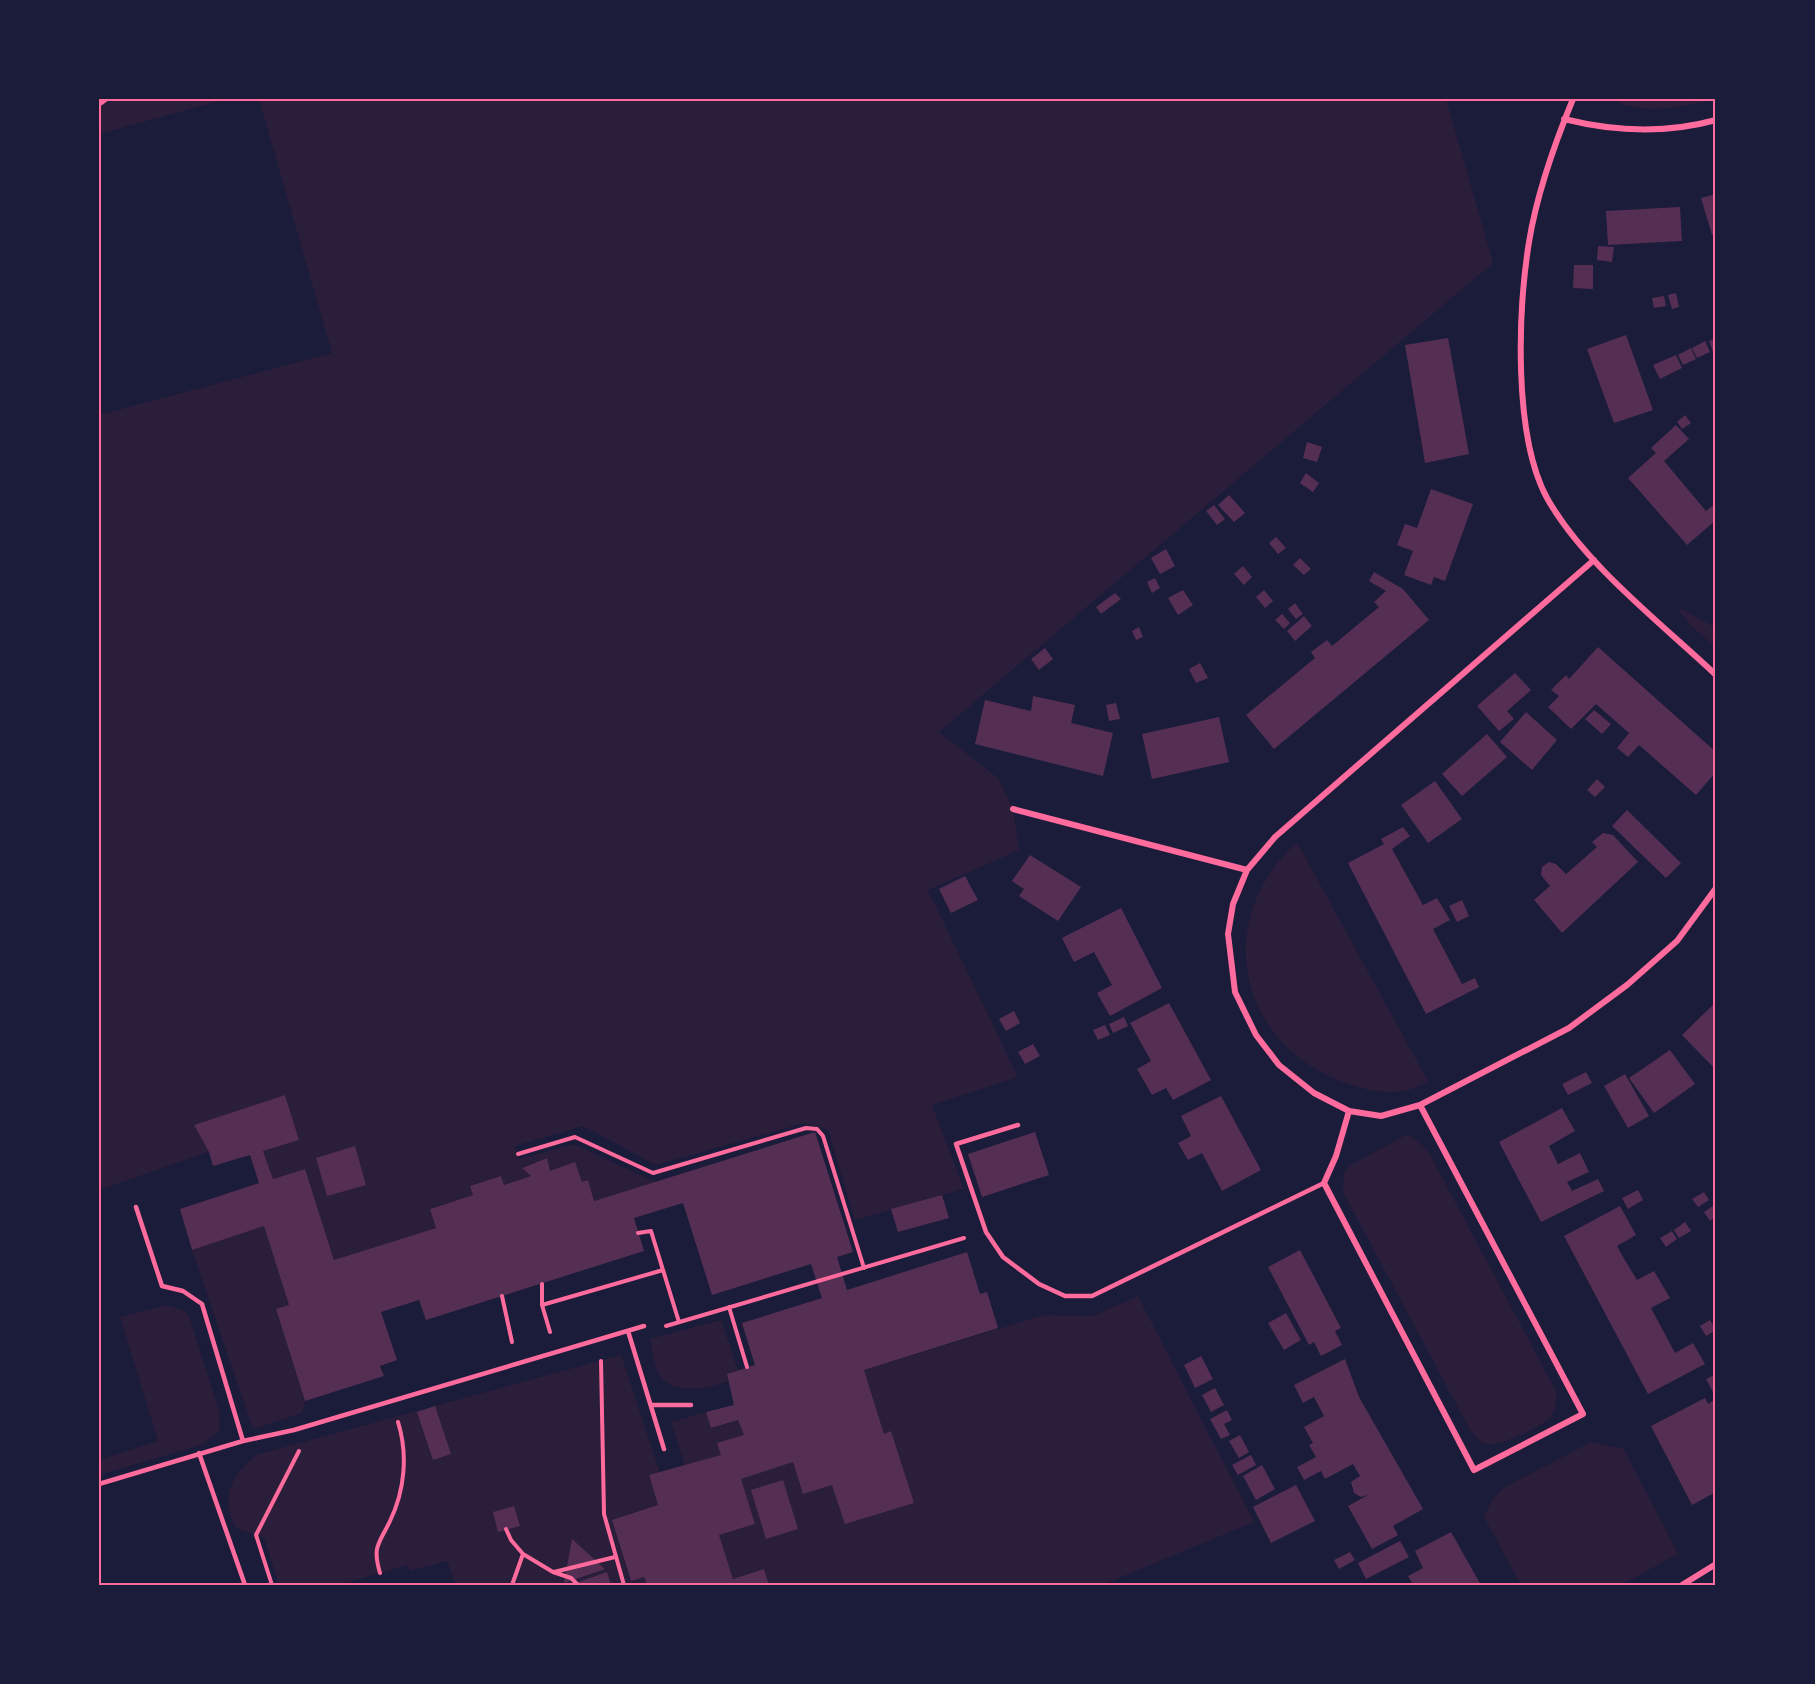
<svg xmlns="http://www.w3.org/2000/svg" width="1815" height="1684" font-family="Montserrat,sans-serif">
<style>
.green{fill:#2a1e3b}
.building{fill:#542f53}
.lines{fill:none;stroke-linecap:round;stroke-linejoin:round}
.path{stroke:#ff6b9d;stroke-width:4}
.service{stroke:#ff6b9d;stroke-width:4.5}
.minor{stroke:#ff6b9d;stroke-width:6}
.neatline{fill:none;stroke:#ff6b9d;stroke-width:2}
</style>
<rect width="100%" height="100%" fill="#1b1b3a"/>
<!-- green -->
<path class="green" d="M 99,99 L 227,99 L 99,134 Z
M 259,99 L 1446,99 L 1493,263 L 939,732 L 998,778 L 1013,809 L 1019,850 L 928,890 L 1018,1077 L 932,1105 L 964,1189 L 855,1220 L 828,1130 L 804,1123 L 656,1165 L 583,1126 L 515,1146 L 519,1159 L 574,1144 L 655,1182 L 594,1201 L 588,1180 L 582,1182 L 575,1163 L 550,1171 L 546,1158 L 522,1167 L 531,1176 L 504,1185 L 501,1176 L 471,1186 L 473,1195 L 430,1208 L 436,1228 L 334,1260 L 305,1169 L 273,1179 L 263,1151 L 299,1140 L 285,1095 L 194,1125 L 209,1152 L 99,1190 L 99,415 L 332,353 Z
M 1619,99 L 1713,99 C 1684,107 1651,114 1621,104 Z
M 1681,609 L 1716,628 L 1716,647 L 1690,625 L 1679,610 Z
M 1297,842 L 1428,1081 C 1408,1095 1380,1094 1358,1087 C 1242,1055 1206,925 1297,842 Z
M 1404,1136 L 1410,1136 L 1427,1149 L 1556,1391 C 1557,1399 1556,1408 1552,1415 C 1547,1425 1500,1446 1488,1444 C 1480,1443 1475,1436 1470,1430 L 1343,1192 L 1344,1173 L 1349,1166 Z
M 264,1226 L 289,1305 L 276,1310 L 305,1401 L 302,1413 L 253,1429 L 192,1250 Z
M 1138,1296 L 1254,1522 L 1102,1585 L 769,1585 L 764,1569 L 733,1579 L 719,1535 L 755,1524 L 741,1479 L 793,1462 L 803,1494 L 832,1485 L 913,1503 L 891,1432 L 884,1434 L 864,1370 L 1044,1315 L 1093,1316 Z
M 168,1305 L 184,1311 L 189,1316 L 220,1414 L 219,1432 L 201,1445 L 99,1475 L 99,1460 L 158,1441 L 120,1317 Z
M 721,1320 L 738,1370 L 727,1374 L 728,1381 C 705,1390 667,1397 656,1368 C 653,1359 652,1348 650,1339 Z
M 621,1355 L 660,1473 L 649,1475 L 658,1505 L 612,1520 L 630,1581 L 644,1577 L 647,1585 L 456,1585 L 447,1561 L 410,1571 L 408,1565 L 339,1585 L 279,1585 L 264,1538 L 236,1528 C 219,1498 232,1475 256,1455 Z
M 706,1412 L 711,1428 L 738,1420 L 744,1435 L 721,1455 L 685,1466 L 671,1422 Z
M 1591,1442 L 1624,1449 L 1678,1554 L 1621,1585 L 1521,1585 L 1484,1517 C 1489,1505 1494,1495 1505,1487 Z"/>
<!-- building -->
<path class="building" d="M 1716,194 L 1716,234 L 1712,235 L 1701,198 Z
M 1680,207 L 1682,241 L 1608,245 L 1606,211 Z
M 1598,246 L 1614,247 L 1612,262 L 1597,260 Z
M 1574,265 L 1593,265 L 1593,289 L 1573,288 Z
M 1676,293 L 1679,307 L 1672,309 L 1668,295 Z
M 1664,296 L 1666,306 L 1654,308 L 1652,298 Z
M 1626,335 L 1653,410 L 1614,423 L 1587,349 Z
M 1448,338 L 1469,454 L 1425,463 L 1405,345 Z
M 1716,338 L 1716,350 L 1713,352 L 1709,341 Z
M 1705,341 L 1710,352 L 1697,358 L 1692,348 Z
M 1691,348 L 1696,359 L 1683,365 L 1678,355 Z
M 1676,355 L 1682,368 L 1660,379 L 1653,365 Z
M 1685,415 L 1691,423 L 1682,429 L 1677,422 Z
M 1676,425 L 1689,439 L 1664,461 L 1706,511 L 1716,503 L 1716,520 L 1687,545 L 1628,478 L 1656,453 L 1651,448 Z
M 1307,442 L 1322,447 L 1317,462 L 1303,458 Z
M 1306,473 L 1319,483 L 1313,492 L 1300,483 Z
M 1431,489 L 1473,504 L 1445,581 L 1434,577 L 1431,585 L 1404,575 L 1413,551 L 1397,545 L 1405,524 L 1417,528 Z
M 1229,495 L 1245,513 L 1234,522 L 1218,505 Z
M 1214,505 L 1225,519 L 1217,525 L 1206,511 Z
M 1276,537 L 1286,548 L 1278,554 L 1269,543 Z
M 1166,549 L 1175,566 L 1160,574 L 1151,558 Z
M 1300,558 L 1311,569 L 1304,575 L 1293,565 Z
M 1243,566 L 1252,577 L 1244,585 L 1234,574 Z
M 1374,572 L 1403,589 L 1429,620 L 1274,749 L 1246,715 L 1315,658 L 1311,652 L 1327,640 L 1332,646 L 1379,607 L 1374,602 L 1386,591 L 1369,581 Z
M 1155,578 L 1160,588 L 1152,593 L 1147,582 Z
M 1183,590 L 1193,605 L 1178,615 L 1168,598 Z
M 1264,590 L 1273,601 L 1265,608 L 1256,597 Z
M 1115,593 L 1121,599 L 1101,614 L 1096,607 Z
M 1295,603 L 1303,614 L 1296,619 L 1288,609 Z
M 1282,614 L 1290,623 L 1284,629 L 1275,620 Z
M 1304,616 L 1312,626 L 1295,641 L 1287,631 Z
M 1139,627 L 1143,637 L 1136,640 L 1132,631 Z
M 1598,647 L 1716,752 L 1716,772 L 1696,795 L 1639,745 L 1628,757 L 1617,748 L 1629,733 L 1596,704 L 1571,729 L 1548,707 L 1559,696 L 1551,690 L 1566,675 L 1569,679 Z
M 1045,648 L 1053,659 L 1039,670 L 1031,659 Z
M 1200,663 L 1208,678 L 1196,683 L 1189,669 Z
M 1515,673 L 1531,690 L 1507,711 L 1514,719 L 1499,731 L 1477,706 Z
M 1033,696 L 1075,705 L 1071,723 L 1113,733 L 1103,776 L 975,744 L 985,700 L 1031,711 Z
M 1116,703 L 1120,719 L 1109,721 L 1106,705 Z
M 1594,710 L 1611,724 L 1602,734 L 1585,719 Z
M 1526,712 L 1557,740 L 1532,770 L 1500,742 Z
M 1219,717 L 1229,762 L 1152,779 L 1142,734 Z
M 1487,734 L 1507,757 L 1462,796 L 1442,774 Z
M 1597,779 L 1605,787 L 1595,797 L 1587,790 Z
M 1435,781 L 1462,819 L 1428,843 L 1401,805 Z
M 1627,810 L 1681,863 L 1666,878 L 1612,826 Z
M 1403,827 L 1410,836 L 1392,849 L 1423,905 L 1437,898 L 1450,920 L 1433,929 L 1462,984 L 1475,978 L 1479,987 L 1426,1014 L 1348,863 L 1384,844 L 1381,839 Z
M 1603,833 L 1613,835 L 1638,862 L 1562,933 L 1534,900 L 1550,886 L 1541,875 L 1542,867 L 1549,862 L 1556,864 L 1566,874 L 1597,847 L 1592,842 Z
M 1030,855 L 1081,887 L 1058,921 L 1019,896 L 1024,889 L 1012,881 Z
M 965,876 L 978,900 L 951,913 L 939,889 Z
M 1462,900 L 1469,916 L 1457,922 L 1449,906 Z
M 1121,908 L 1162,988 L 1110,1016 L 1097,993 L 1112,985 L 1094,952 L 1074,962 L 1062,938 Z
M 1716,1002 L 1716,1070 L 1682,1035 Z
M 1169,1003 L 1211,1080 L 1173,1100 L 1166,1088 L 1152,1095 L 1137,1069 L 1151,1061 L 1130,1023 Z
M 1014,1011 L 1020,1023 L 1006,1031 L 999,1019 Z
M 1124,1017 L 1128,1026 L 1113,1033 L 1109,1024 Z
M 1105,1025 L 1110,1035 L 1098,1040 L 1093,1030 Z
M 1033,1044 L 1040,1056 L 1025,1064 L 1018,1052 Z
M 1670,1050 L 1695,1084 L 1654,1113 L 1629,1078 Z
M 1586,1072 L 1592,1083 L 1568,1095 L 1562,1084 Z
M 1625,1074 L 1649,1116 L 1628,1128 L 1604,1086 Z
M 285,1095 L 299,1140 L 263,1151 L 273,1179 L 305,1169 L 334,1260 L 436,1228 L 430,1209 L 473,1195 L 470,1186 L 501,1176 L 504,1185 L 531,1176 L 522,1168 L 547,1158 L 550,1171 L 575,1162 L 582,1182 L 588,1180 L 594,1201 L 815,1132 L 853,1252 L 837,1257 L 847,1290 L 967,1252 L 980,1294 L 987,1292 L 998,1328 L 864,1370 L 884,1434 L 891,1431 L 914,1503 L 845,1524 L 832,1485 L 803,1494 L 793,1462 L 741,1479 L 755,1524 L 719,1535 L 733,1579 L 764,1569 L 769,1585 L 647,1585 L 644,1577 L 631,1581 L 612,1520 L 658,1505 L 649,1475 L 721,1455 L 717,1443 L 744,1435 L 738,1420 L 711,1428 L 706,1412 L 734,1405 L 727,1374 L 755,1365 L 742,1323 L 822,1298 L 811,1264 L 712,1295 L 683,1203 L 634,1218 L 644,1251 L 426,1320 L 419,1300 L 381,1312 L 397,1360 L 380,1366 L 384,1376 L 305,1401 L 276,1309 L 289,1305 L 264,1226 L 192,1250 L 180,1209 L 259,1183 L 250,1155 L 213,1166 L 209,1152 L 194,1125 Z
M 1221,1096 L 1261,1170 L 1222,1191 L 1202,1153 L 1188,1160 L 1178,1143 L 1191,1136 L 1181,1116 Z
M 1562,1108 L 1575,1131 L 1549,1146 L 1558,1164 L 1580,1153 L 1589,1172 L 1567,1182 L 1572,1191 L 1598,1179 L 1604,1191 L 1541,1222 L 1499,1142 Z
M 1035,1132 L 1049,1175 L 982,1197 L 968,1154 Z
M 355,1146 L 366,1185 L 327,1196 L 316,1158 Z
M 1638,1190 L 1643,1200 L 1628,1209 L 1622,1198 Z
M 1704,1192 L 1709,1200 L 1698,1207 L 1692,1199 Z
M 942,1195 L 949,1218 L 898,1232 L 891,1209 Z
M 1716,1204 L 1716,1216 L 1710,1221 L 1704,1212 Z
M 1620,1206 L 1636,1235 L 1617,1246 L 1623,1257 L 1637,1280 L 1654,1271 L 1670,1298 L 1651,1308 L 1675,1353 L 1693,1343 L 1705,1364 L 1648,1394 L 1564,1236 Z
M 1685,1222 L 1691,1231 L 1679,1238 L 1674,1230 Z
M 1672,1231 L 1677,1239 L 1666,1247 L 1660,1238 Z
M 1300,1250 L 1341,1328 L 1335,1331 L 1342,1345 L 1321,1356 L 1314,1342 L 1309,1345 L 1268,1267 Z
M 1286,1313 L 1301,1340 L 1284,1350 L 1268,1323 Z
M 1710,1320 L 1716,1330 L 1706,1336 L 1700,1326 Z
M 1201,1356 L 1213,1379 L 1195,1388 L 1184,1365 Z
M 1345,1359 L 1359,1397 L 1423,1509 L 1393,1526 L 1398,1535 L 1372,1549 L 1348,1506 L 1368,1495 L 1361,1497 L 1354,1493 L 1351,1482 L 1360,1476 L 1353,1464 L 1325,1479 L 1321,1471 L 1304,1480 L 1297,1467 L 1316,1457 L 1309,1445 L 1313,1443 L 1304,1427 L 1324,1416 L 1314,1397 L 1303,1403 L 1294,1385 Z
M 1716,1374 L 1716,1398 L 1706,1379 Z
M 1215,1388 L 1224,1405 L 1211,1412 L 1202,1395 Z
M 1705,1398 L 1708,1404 L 1716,1399 L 1716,1492 L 1692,1505 L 1651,1426 Z
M 435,1406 L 451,1454 L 433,1460 L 417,1412 Z
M 1227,1410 L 1232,1420 L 1224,1424 L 1230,1435 L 1221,1439 L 1210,1419 Z
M 1240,1435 L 1249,1452 L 1239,1458 L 1229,1441 Z
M 1251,1455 L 1256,1465 L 1238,1475 L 1232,1465 Z
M 1262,1465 L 1275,1489 L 1256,1500 L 1243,1476 Z
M 783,1480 L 798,1529 L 766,1539 L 751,1490 Z
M 1296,1485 L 1315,1521 L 1271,1543 L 1253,1507 Z
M 514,1506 L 520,1526 L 498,1532 L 493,1512 Z
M 1451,1532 L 1481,1585 L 1413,1585 L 1408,1576 L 1423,1568 L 1415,1551 Z
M 572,1539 L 605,1569 L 564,1583 Z
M 1400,1541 L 1409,1557 L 1366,1579 L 1358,1563 Z
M 1350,1552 L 1355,1560 L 1339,1569 L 1334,1560 Z
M 607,1572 L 611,1585 L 570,1585 Z"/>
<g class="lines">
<!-- path -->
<path class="path" d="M 99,105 L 107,99
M 518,1154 L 575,1137 L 653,1173 L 806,1128 L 817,1129 L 823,1136 L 864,1268
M 638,1233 L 651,1231 L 679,1322
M 542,1284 L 542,1305 L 550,1332
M 502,1296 L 512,1342
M 542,1305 L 663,1270
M 729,1307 L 747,1367
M 666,1326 L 964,1238
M 601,1361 L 604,1514 L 624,1585
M 506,1529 L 511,1540 L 523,1554
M 554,1572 L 615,1557
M 380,1573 C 372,1546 379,1544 390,1521 C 405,1490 408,1454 398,1422
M 272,1585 L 256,1535 L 299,1451
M 512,1585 L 523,1554 L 553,1572 L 571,1578 L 578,1585"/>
<!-- service -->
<path class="service" d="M 1018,1125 L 956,1144 L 986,1232 L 1003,1257 L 1039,1284 L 1065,1296 L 1092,1296 L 1324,1183
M 136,1207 L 162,1286 L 183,1291 L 202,1304 L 243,1441
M 628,1331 L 664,1449
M 651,1405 L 691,1405
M 199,1453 L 245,1585
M 99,1484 L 243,1441 L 294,1430 L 644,1326"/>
<!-- minor -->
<path class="minor" d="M 1573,99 C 1554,145 1537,193 1529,242 C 1518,311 1513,435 1547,498 C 1584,564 1661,623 1716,675
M 1564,119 C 1616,132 1665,134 1716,120
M 1594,560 L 1275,837 L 1247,870 L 1233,904 L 1228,934 L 1235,992 L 1256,1035 L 1279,1065 L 1314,1093 L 1349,1111 L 1381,1116 L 1420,1105 L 1569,1028 L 1627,985 L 1677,941 L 1716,888
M 1013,809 L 1247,870
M 1349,1111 L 1336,1156 L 1324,1183 L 1474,1470 L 1583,1414 L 1420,1105
M 1682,1585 L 1716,1564"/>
</g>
<!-- border -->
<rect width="1815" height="1684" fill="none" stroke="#1b1b3a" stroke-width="201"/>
<rect x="100" y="100" width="1614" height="1484" class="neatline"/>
</svg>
